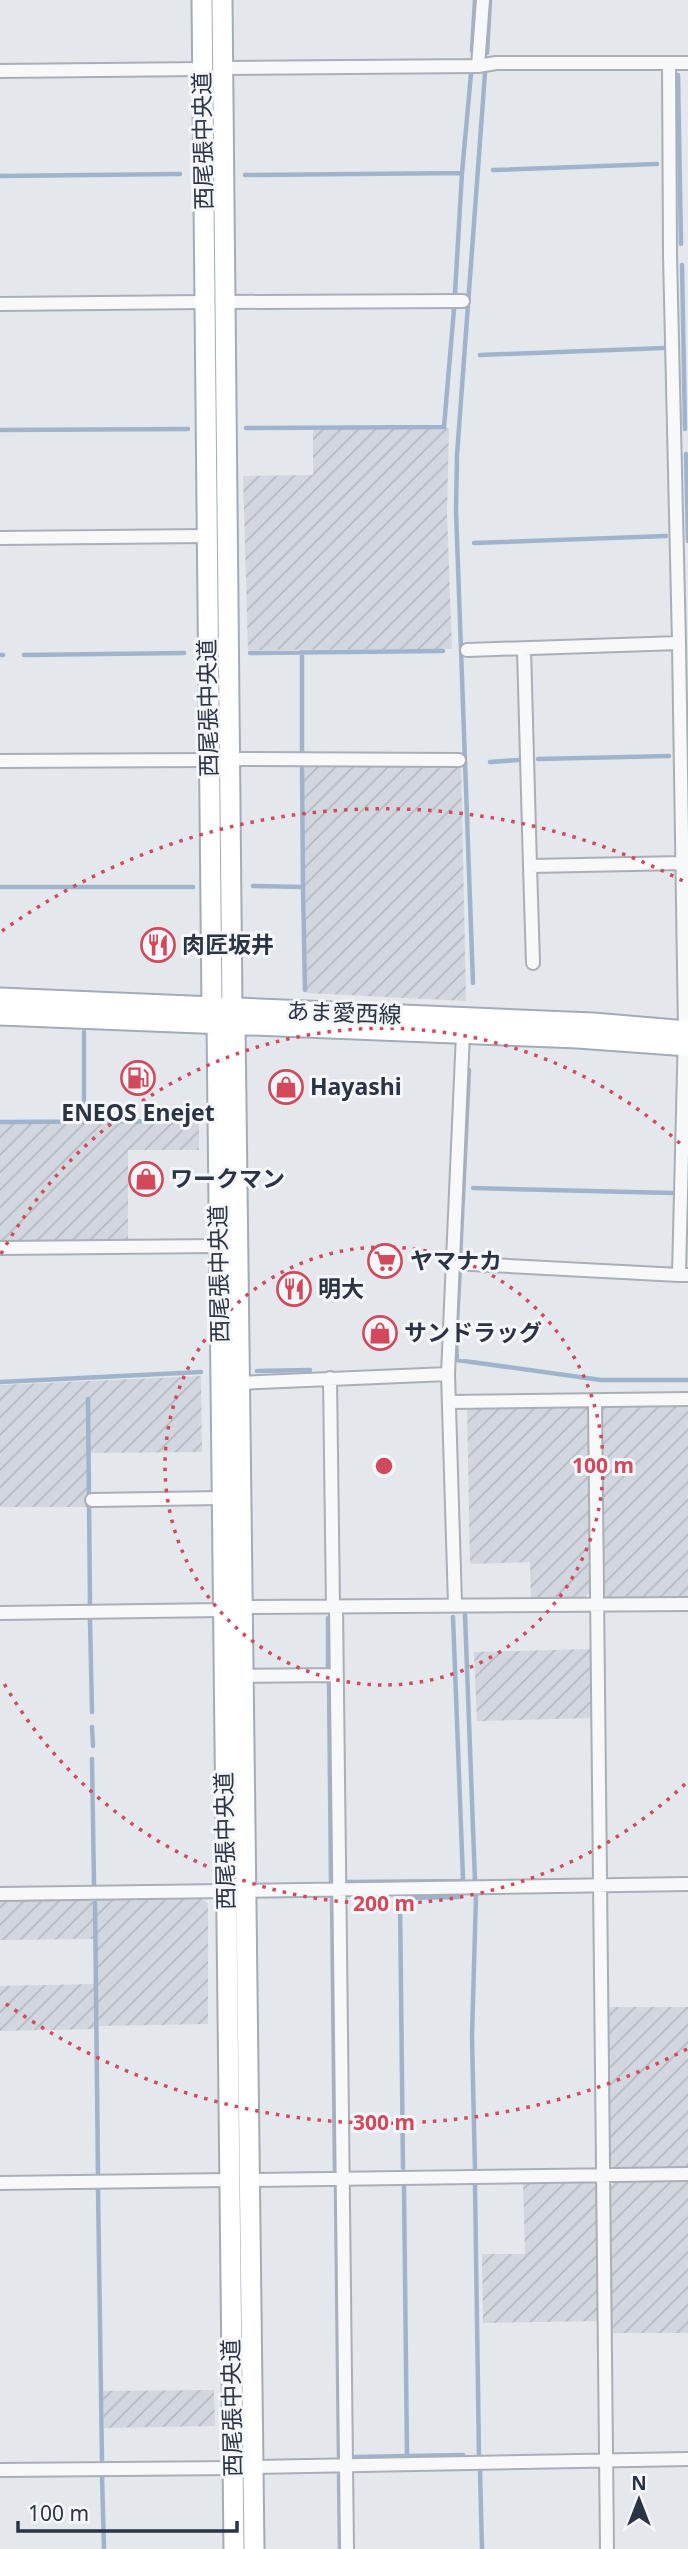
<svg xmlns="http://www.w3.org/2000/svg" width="688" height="2549" font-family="'Noto Sans','Noto Sans JP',sans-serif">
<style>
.industrial{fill:url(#industrial-furrows)}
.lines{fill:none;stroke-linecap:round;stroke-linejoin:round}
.stream{stroke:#9fb4cc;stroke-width:4.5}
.street-casing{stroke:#a9aeb7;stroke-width:16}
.primary-casing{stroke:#a3abb8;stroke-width:23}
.street{stroke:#f7f8fa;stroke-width:12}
.primary{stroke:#fff;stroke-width:19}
.ring{fill:none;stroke:#d1495b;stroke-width:3.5;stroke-dasharray:3.5 7}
.labels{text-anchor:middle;stroke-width:6;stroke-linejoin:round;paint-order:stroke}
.street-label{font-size:23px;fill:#2b3445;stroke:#f4f6f9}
.poi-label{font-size:23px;font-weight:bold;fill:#2b3445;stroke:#f4f6f9;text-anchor:start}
.centre{fill:#d1495b;stroke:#f4f6f9;stroke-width:3.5}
.ring-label{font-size:21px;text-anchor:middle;font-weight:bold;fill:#d1495b;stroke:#f4f6f9;stroke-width:6;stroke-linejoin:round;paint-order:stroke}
</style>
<defs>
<pattern id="industrial-furrows" width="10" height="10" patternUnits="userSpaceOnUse" patternTransform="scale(1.75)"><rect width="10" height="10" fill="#d2d6de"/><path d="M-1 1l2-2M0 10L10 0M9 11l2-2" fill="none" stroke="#b4b8c0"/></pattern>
</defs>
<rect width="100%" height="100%" fill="#e4e7ec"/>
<!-- industrial -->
<path class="industrial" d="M 449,428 L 447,513 L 452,649 L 248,650 L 243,476 L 313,475 L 313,429 Z
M 461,763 L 466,1001 L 307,993 L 303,764 Z
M 199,1122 L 199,1150 L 128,1150 L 128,1241 L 0,1242 L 0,1123 Z
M 201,1376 L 202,1452 L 87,1453 L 88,1507 L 0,1507 L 0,1385 Z
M 688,1405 L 688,1598 L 606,1599 L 601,1593 L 601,1406 Z
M 467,1407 L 589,1407 L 589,1593 L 583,1598 L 531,1599 L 530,1562 L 470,1564 Z
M 591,1649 L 592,1718 L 477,1721 L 474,1652 Z
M 202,1899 L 208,1903 L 208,2024 L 98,2026 L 96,1900 Z
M 93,1900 L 94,1939 L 0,1940 L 0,1901 Z
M 94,1984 L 95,2029 L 0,2031 L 0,1986 Z
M 608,2007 L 688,2007 L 688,2167 L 615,2169 L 609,2164 Z
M 688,2180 L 688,2333 L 612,2333 L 611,2186 L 615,2182 Z
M 595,2182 L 600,2187 L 601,2321 L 483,2323 L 482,2254 L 525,2254 L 523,2183 Z
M 214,2390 L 215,2426 L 104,2428 L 103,2391 Z"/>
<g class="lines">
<!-- stream -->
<path class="stream" d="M 472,51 L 475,0
M 487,53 L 490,0
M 678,75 L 681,244
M 493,170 L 657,164
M 245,175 L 462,173
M 0,176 L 180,174
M 682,265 L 685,429
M 455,293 L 462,173 L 471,74
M 480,355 L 664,348
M 246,428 L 444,427 L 454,309
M 0,430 L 188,429
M 686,454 L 688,541
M 474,543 L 666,536
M 250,653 L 443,651
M 0,655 L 3,655
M 24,655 L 184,653
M 302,751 L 302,652
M 538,759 L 669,756
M 490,762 L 519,760
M 302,767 L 303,887
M 253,886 L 303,887 L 305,990
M 0,887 L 193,887
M 473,983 L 456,511 L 457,455 L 485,73
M 84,1032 L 84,1121
M 0,1122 L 197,1121
M 473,1188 L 672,1193
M 460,1259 L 469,1070
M 460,1267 L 456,1341 L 457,1360 L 601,1380 L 688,1380
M 257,1371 L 310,1370
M 0,1382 L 201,1372
M 88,1399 L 90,1603
M 465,1615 L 475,1881
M 328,1618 L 328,1669
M 90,1620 L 92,1712
M 329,1681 L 331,1883
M 92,1727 L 93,1746
M 92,1759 L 94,1884
M 345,1882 L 461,1881 L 463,1879 L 453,1617
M 332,1897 L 335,2171
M 95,1903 L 98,2174
M 403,2168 L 400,1898 L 459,1897
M 475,2170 L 472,2037 L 476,1895
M 404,2186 L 407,2456
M 475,2186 L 479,2456
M 336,2188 L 339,2457
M 98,2189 L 102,2461
M 355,2457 L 463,2455
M 480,2470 L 482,2549
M 339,2475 L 340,2549
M 102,2476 L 104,2549"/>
<!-- street casing -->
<g class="street-casing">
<path id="street" d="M 669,63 L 670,255 L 679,643 L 685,1031 L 679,1275 L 688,1275
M 478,66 L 483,0
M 222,68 L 478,66 L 496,63 L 688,63
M 0,71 L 202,69
M 225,302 L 463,301
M 0,304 L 204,302
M 0,538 L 207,536
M 524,649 L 530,866 L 683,863
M 467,650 L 679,643
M 230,759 L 459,760
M 0,761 L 209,760
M 530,866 L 533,963
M 0,1248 L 219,1246
M 453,1263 L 679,1275
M 330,1378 L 333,1606
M 239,1383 L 448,1374
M 595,1401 L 607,2549
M 449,1402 L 688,1399
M 92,1500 L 221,1498
M 455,1604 L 448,1374 L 463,1033
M 336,1606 L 347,2549
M 0,1613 L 222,1610 L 241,1607 L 688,1604
M 242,1676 L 337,1675
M 245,1891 L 688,1884
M 0,1894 L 225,1891
M 249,2180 L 688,2174
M 0,2183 L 229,2180
M 253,2467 L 688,2459
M 0,2470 L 233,2468"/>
</g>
<!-- primary casing -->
<g class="primary-casing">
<path id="primary" d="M 202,0 L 212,1007 L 217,1024 L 234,2549
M 222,0 L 232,1008 L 235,1025 L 254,2549
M 0,998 L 593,1023 L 688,1031
M 0,1015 L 578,1038 L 688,1046"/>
</g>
<!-- street -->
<use href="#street" class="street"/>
<!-- primary -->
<use href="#primary" class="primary"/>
</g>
<!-- distance rings -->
<g class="ring">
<circle cx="384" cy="1466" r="219"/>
<path d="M685 1784A438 438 0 0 1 1 1678M1 1254A438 438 0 0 1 685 1148"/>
<path d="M687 2049A657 657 0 0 1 2 2001M2 931A657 657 0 0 1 687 883"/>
</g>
<!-- icons -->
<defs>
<g id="restaurant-ring" transform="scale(1.75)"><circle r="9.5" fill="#f4f6f9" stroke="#d1495b" stroke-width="1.5"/><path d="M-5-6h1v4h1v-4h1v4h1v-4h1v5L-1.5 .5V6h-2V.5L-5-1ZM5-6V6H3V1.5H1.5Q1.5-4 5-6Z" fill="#d1495b"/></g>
<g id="fuel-ring" transform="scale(1.75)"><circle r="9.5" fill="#f4f6f9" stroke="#d1495b" stroke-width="1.5"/><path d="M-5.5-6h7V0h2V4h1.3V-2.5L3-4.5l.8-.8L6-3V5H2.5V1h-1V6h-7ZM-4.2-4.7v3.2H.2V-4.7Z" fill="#d1495b"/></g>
<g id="shop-ring" transform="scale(1.75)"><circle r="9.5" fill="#f4f6f9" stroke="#d1495b" stroke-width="1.5"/><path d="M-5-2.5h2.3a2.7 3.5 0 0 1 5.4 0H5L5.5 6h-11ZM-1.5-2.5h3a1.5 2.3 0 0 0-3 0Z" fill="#d1495b"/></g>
<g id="supermarket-ring" transform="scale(1.75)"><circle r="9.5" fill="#f4f6f9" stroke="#d1495b" stroke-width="1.5"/><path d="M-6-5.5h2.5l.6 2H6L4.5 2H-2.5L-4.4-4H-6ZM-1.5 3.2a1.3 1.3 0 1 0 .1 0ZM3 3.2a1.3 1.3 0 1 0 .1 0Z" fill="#d1495b"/></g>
</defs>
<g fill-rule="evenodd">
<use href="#restaurant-ring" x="158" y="945"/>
<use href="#fuel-ring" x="138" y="1078"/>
<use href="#shop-ring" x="286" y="1087"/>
<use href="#shop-ring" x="146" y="1179"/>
<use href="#supermarket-ring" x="385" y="1261"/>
<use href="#restaurant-ring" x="294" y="1289"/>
<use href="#shop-ring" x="380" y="1333"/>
</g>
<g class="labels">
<!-- street labels -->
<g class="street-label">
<text transform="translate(203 141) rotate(-91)" y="8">西尾張中央道</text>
<text transform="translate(208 708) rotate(-91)" y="8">西尾張中央道</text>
<text transform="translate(344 1013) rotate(2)" y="8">あま愛西線</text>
<text transform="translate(219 1274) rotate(-91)" y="8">西尾張中央道</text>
<text transform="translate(225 1841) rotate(-91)" y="8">西尾張中央道</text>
<text transform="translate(232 2408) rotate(-91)" y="8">西尾張中央道</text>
</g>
<!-- poi labels -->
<g class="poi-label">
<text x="182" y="953">肉匠坂井</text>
<text x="310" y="1095">Hayashi</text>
<text x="138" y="1121" text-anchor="middle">ENEOS Enejet</text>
<text x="170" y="1187">ワークマン</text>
<text x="410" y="1269">ヤマナカ</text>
<text x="318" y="1297">明大</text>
<text x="404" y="1341">サンドラッグ</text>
</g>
</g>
<circle cx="384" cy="1466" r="10" class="centre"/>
<g class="ring-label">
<text x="603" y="1473">100 m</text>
<text x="384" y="1911">200 m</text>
<text x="384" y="2130">300 m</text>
</g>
<!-- north arrow -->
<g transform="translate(639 2500)" stroke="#f4f6f9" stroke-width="5" paint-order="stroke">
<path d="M0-5L12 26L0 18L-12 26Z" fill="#2b3445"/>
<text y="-10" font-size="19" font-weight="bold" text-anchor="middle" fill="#2b3445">N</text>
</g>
<!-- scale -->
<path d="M18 2521v10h219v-10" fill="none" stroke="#2b3445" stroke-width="3.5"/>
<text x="28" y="2521" font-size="21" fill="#2b3445" stroke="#f4f6f9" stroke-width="5" paint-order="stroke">100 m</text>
</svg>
